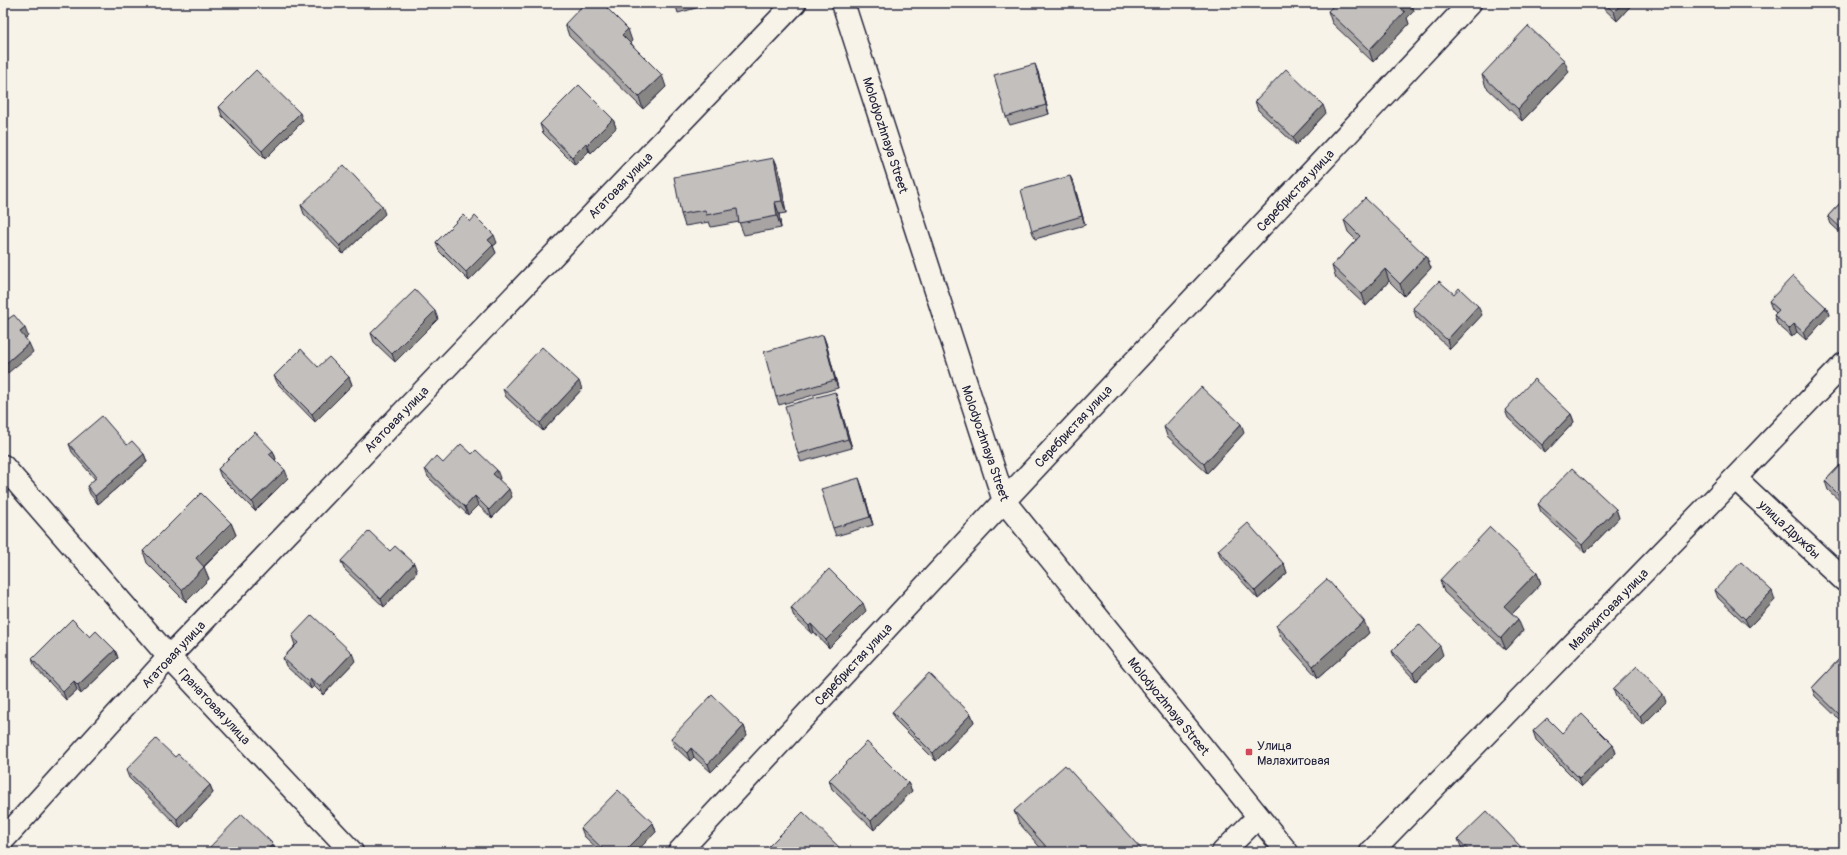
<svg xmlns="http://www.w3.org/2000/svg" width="1847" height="855" font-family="Pangolin,sans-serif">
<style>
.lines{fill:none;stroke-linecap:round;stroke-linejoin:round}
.minor-casing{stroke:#22223b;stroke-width:25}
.minor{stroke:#f7f3e8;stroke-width:22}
.wall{fill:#a7a4a3;stroke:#22223b}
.shaded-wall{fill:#888684;stroke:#22223b}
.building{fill:#c2bfbd;stroke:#22223b}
.poi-dot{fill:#d1495b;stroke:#f7f3e8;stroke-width:1.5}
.labels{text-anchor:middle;stroke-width:4;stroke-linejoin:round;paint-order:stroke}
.street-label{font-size:13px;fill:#22223b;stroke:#f7f3e8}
.poi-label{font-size:13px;fill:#22223b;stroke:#f7f3e8;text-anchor:start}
</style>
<rect width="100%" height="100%" fill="#f7f3e8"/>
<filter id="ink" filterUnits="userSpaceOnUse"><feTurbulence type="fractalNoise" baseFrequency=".025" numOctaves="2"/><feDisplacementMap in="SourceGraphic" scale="8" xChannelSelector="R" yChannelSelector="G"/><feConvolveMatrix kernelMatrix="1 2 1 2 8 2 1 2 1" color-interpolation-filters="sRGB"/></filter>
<g filter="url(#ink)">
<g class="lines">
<!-- minor casing -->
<g class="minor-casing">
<path id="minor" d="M 843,3 L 1004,501 L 1287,852
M 3,466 L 169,657 L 352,852
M 1735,478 L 1844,580
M 3,840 L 169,657 L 795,3
M 679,852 L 1004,501 L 1470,3
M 1223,852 L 1258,817
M 1371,852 L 1735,478 L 1844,364"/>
</g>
<!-- minor -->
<use href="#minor" class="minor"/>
</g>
<!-- wall -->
<path class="wall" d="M 675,3 L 714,3 L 678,13 Z
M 1336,3 L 1411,3 L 1414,11 L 1407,18 L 1409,24 L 1373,62 L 1332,23 L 1328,11 Z
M 1598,3 L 1633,3 L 1617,21 Z
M 565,24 L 632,41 L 631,43 L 666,87 L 643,109 L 569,36 Z
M 1038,72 L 1049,114 L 1010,125 L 1006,117 Z
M 1569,72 L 1522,121 L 1486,87 L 1482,75 Z
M 1255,101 L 1326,113 L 1296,145 L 1258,110 Z
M 219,107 L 303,121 L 265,159 L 222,116 Z
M 613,119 L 616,128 L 591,153 L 589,151 L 575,165 L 543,133 L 540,124 Z
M 774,158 L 779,170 L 786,213 L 779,214 L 781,228 L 744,235 L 739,222 L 711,227 L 709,222 L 685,226 L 681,214 Z
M 1070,176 L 1074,184 L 1085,225 L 1035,239 L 1032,231 Z
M 1844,199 L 1844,236 L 1831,224 L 1828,216 Z
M 301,205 L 385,214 L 343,254 L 304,214 Z
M 1344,220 L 1426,256 L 1431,268 L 1404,296 L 1389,281 L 1366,306 L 1336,278 L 1332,266 L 1356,240 L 1348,232 Z
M 470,222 L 497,243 L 493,246 L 496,253 L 469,281 L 439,251 L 436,242 Z
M 1454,294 L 1482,315 L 1450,349 L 1416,317 L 1413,308 Z
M 1769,301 L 1826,307 L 1829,315 L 1806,340 L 1797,332 L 1792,337 L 1777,324 L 1774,315 L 1776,313 L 1772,309 Z
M 438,319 L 395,362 L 374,342 L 371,333 Z
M 823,335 L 826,343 L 838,388 L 779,405 L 776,397 Z
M 318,367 L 349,377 L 352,385 L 315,422 L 278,384 L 274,376 Z
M 503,389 L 582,389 L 543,431 L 506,397 Z
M 835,392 L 838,400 L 852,448 L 801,462 L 798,454 Z
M 1505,410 L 1571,414 L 1574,422 L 1545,453 L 1508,418 Z
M 1164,427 L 1244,433 L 1207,473 L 1167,436 Z
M 69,444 L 127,445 L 144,454 L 147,462 L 98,504 L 90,494 L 87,486 L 95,479 L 72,452 Z
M 273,451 L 276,459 L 275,460 L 288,478 L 255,511 L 221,477 L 218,469 Z
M 472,454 L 500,478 L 499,480 L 512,497 L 492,518 L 478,505 L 468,515 L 428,477 L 425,469 Z
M 1844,461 L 1844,505 L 1828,490 L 1825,481 Z
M 862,486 L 873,525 L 836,536 L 833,528 Z
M 1538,504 L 1616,509 L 1619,518 L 1585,553 L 1541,512 Z
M 231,523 L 236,535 L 204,567 L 209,579 L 186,602 L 147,563 L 143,551 Z
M 1218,550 L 1284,564 L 1287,573 L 1258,599 L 1221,558 Z
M 390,551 L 417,572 L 384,607 L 344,569 L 341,561 Z
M 1537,572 L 1541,584 L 1512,614 L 1523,631 L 1506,650 L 1444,592 L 1440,580 Z
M 1715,590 L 1775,600 L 1749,627 L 1718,598 Z
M 791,608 L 866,611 L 829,648 L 814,632 L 812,634 L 794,617 Z
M 1276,625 L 1369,633 L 1318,678 L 1281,637 Z
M 292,636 L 355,661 L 323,695 L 314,686 L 311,689 L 286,666 L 283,658 L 295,645 Z
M 90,637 L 115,650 L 118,658 L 81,694 L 77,690 L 66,700 L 35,667 L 32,659 Z
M 1392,651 L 1443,655 L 1416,681 L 1395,659 Z
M 1844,654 L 1844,722 L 1843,723 L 1815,696 L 1812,688 Z
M 1613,689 L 1666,702 L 1643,725 L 1616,697 Z
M 892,712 L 971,714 L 974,722 L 936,761 L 895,720 Z
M 744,726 L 747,735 L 711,772 L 694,757 L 690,761 L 674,746 L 671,738 Z
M 1533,731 L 1562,733 L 1613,745 L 1616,753 L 1582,786 L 1536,740 Z
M 175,757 L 210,785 L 213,793 L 180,828 L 129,778 L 126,770 Z
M 829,780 L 908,783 L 912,791 L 874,830 L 832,789 Z
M 1014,811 L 1143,852 L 1044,852 L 1019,823 Z
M 653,823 L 656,832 L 636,852 L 601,852 L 584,836 L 581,828 Z
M 1458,839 L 1521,847 L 1523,852 L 1465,852 L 1461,847 Z"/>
<!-- shaded-wall -->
<path class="shaded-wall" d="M 1405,3 L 1411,3 L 1414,11 L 1407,18 L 1409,24 L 1373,62 L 1369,50 L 1400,8 Z
M 1622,3 L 1633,3 L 1617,21 L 1614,12 Z
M 628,29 L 632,41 L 627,47 L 622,35 Z
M 1564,60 L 1569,72 L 1522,121 L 1518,109 Z
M 1035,64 L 1038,72 L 1049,114 L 1046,105 Z
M 662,75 L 666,87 L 643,109 L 639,97 Z
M 1323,105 L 1326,113 L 1296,145 L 1293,137 Z
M 300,113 L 303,121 L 265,159 L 262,151 Z
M 613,119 L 616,128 L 591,153 L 587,145 Z
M 586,143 L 589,151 L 575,165 L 572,157 Z
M 774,158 L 779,170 L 786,213 L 782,201 Z
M 1070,176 L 1074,184 L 1085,225 L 1082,216 Z
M 775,202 L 779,214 L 781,228 L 777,216 Z
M 382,206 L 385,214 L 343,254 L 340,246 Z
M 494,235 L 497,243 L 493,246 L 496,253 L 469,281 L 466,272 L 488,240 Z
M 1426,256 L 1431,268 L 1404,296 L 1400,284 Z
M 1385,269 L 1389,281 L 1366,306 L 1362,294 Z
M 1478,306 L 1482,315 L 1450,349 L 1447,340 Z
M 1826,307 L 1829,315 L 1806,340 L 1803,332 Z
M 435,311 L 438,319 L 395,362 L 392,354 Z
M 1794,324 L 1797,332 L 1792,337 L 1789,329 Z
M 25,328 L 28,336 L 23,341 L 20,332 Z
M 823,335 L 826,343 L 838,388 L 835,380 Z
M 29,343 L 33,352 L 3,377 L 3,366 Z
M 349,377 L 352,385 L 315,422 L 312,414 Z
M 579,381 L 582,389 L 543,431 L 540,423 Z
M 835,392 L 838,400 L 852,448 L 848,439 Z
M 1571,414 L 1574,422 L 1545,453 L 1542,445 Z
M 1241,424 L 1244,433 L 1207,473 L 1204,464 Z
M 273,451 L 276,459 L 272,462 L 269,454 Z
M 144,454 L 147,462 L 98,504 L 95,496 Z
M 285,470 L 288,478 L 255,511 L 252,502 Z
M 497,470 L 500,478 L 496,483 L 493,474 Z
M 859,478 L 862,486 L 873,525 L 870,517 Z
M 509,489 L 512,497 L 492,518 L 489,510 Z
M 475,496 L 478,505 L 468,515 L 465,507 Z
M 1616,509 L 1619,518 L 1585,553 L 1582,545 Z
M 231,523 L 236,535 L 200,570 L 196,558 Z
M 414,563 L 417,572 L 384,607 L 381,599 Z
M 1284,564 L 1287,573 L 1258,599 L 1255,591 Z
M 204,567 L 209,579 L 186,602 L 182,590 Z
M 1537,572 L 1541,584 L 1508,618 L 1504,606 Z
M 1772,591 L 1775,600 L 1749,627 L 1745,619 Z
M 863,603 L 866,611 L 829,648 L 826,640 Z
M 1518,619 L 1523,631 L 1506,650 L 1501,638 Z
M 1364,621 L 1369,633 L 1318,678 L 1313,666 Z
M 811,624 L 814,632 L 812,634 L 809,626 Z
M 1440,646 L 1443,655 L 1416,681 L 1413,673 Z
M 115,650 L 118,658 L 81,694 L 78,685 Z
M 352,653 L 355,661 L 323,695 L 320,687 Z
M 310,678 L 314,686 L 311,689 L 308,681 Z
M 74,681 L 77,690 L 66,700 L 63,692 Z
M 1663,694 L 1666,702 L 1643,725 L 1640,716 Z
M 1844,711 L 1844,722 L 1843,723 L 1840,715 Z
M 971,714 L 974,722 L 936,761 L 933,753 Z
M 744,726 L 747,735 L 711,772 L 708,764 Z
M 1613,745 L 1616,753 L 1582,786 L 1579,778 Z
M 691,748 L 694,757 L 690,761 L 687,753 Z
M 908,783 L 912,791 L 874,830 L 871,821 Z
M 210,785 L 213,793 L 180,828 L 177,819 Z
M 653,823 L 656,832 L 636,852 L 624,852 Z
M 273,844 L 276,852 L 266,852 Z
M 1521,847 L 1523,852 L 1516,852 Z"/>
<!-- building -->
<path class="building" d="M 585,3 L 602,3 L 628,29 L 622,35 L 662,75 L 639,97 L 565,24 Z
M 1336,3 L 1405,3 L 1400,8 L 1405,12 L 1369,50 L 1328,11 Z
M 1604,3 L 1622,3 L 1614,12 Z
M 1528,26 L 1564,60 L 1518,109 L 1482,75 Z
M 1035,64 L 1046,105 L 1006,117 L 994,75 Z
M 1286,69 L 1323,105 L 1293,137 L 1255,101 Z
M 256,70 L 300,113 L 262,151 L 219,107 Z
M 579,85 L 613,119 L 587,145 L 586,143 L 572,157 L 540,124 Z
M 774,158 L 782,201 L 775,202 L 777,216 L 739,223 L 737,209 L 706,215 L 705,210 L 681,214 L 674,177 Z
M 344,165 L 382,206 L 340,246 L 301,205 Z
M 1070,176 L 1082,216 L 1032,231 L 1021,190 Z
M 1365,198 L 1426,256 L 1400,284 L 1385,269 L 1362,294 L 1332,266 L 1360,236 L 1344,220 Z
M 1844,199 L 1844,231 L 1828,216 Z
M 463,215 L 470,222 L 475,216 L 494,235 L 488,240 L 493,245 L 466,272 L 436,242 Z
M 1793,276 L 1826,307 L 1803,332 L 1794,324 L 1789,329 L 1774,315 L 1779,310 L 1769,301 Z
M 1439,281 L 1454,294 L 1459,288 L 1478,306 L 1447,340 L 1413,308 Z
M 415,290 L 435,311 L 392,354 L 371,333 Z
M 3,313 L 8,319 L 14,315 L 25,328 L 20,332 L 29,343 L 3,366 Z
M 823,335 L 835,380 L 776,397 L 764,352 Z
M 542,347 L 579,381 L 540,423 L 503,389 Z
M 301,349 L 318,367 L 329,357 L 349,377 L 312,414 L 274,376 Z
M 1534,379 L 1571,414 L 1542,445 L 1505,410 Z
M 1201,387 L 1241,424 L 1204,464 L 1164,427 Z
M 835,392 L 848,439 L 798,454 L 785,406 Z
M 102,416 L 127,445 L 132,441 L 144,454 L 95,496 L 87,486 L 97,477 L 69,444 Z
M 255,432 L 273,451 L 269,454 L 285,470 L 252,502 L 218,469 Z
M 461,444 L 472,454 L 476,450 L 497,470 L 493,474 L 509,489 L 489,510 L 475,496 L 465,507 L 425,469 L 436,456 L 443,463 Z
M 1844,461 L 1844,500 L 1825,481 Z
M 1572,468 L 1616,509 L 1582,545 L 1538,504 Z
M 859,478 L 870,517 L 833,528 L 821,489 Z
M 201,493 L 231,523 L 196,558 L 204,567 L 182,590 L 143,551 Z
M 1248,523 L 1284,564 L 1255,591 L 1218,550 Z
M 1490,527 L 1537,572 L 1504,606 L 1518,619 L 1501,638 L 1440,580 Z
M 369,531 L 390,551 L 395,546 L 414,563 L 381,599 L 341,561 Z
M 1741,562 L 1772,591 L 1745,619 L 1715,590 Z
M 829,569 L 863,603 L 826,640 L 811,624 L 809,626 L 791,608 Z
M 1327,579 L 1364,621 L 1313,666 L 1276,625 Z
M 312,615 L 352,653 L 320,687 L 310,678 L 308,681 L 283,658 L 298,643 L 292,636 Z
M 72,619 L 90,637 L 96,631 L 115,650 L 78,685 L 74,681 L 63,692 L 32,659 Z
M 1419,624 L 1440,646 L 1413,673 L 1392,651 Z
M 1844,654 L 1844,711 L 1840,715 L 1812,688 Z
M 1637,666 L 1663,694 L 1640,716 L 1613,689 Z
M 929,673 L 971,714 L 933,753 L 892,712 Z
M 712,695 L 744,726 L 708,764 L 691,748 L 687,753 L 671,738 Z
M 1582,714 L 1613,745 L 1579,778 L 1533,731 L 1547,718 L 1562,733 Z
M 156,739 L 175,757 L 178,754 L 210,785 L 177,819 L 126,770 Z
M 867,742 L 908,783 L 871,821 L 829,780 Z
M 1065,765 L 1143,851 L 1142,852 L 1051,852 L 1014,811 Z
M 618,790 L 653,823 L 624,852 L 606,852 L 581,828 Z
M 1487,811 L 1521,847 L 1516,852 L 1470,852 L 1458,839 Z
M 803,812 L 844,852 L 767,852 L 765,850 Z
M 242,814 L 273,844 L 266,852 L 205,852 Z"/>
</g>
<!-- markers -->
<rect class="poi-dot" x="1245" y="748" width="8" height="8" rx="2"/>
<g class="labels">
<!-- street labels -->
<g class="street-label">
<text transform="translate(886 135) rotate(72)" y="5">Molodyozhnaya Street</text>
<text transform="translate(620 185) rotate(-46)" y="5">Агатовая улица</text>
<text transform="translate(1295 190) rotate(-47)" y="5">Серебристая улица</text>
<text transform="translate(396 419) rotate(-46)" y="5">Агатовая улица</text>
<text transform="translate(1073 426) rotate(-47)" y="5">Серебристая улица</text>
<text transform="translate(986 443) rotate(71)" y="5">Molodyozhnaya Street</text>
<text transform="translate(1790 529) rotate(43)" y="5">улица Дружбы</text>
<text transform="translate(1608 609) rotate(-46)" y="5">Малахитовая улица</text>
<text transform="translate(173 654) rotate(-47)" y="5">Агатовая улица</text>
<text transform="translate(853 664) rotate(-47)" y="5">Серебристая улица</text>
<text transform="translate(215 706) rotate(47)" y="5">Гранатовая улица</text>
<text transform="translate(1169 706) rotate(51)" y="5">Molodyozhnaya Street</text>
</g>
<!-- poi labels -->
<g class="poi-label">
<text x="1257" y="750">Улица<tspan x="1257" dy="15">Малахитовая</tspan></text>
</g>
</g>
<!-- margin -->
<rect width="1847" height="855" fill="none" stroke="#f7f3e8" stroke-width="16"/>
<rect x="8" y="8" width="1831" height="839" fill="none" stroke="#22223b" stroke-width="1.5" filter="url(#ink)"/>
</svg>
